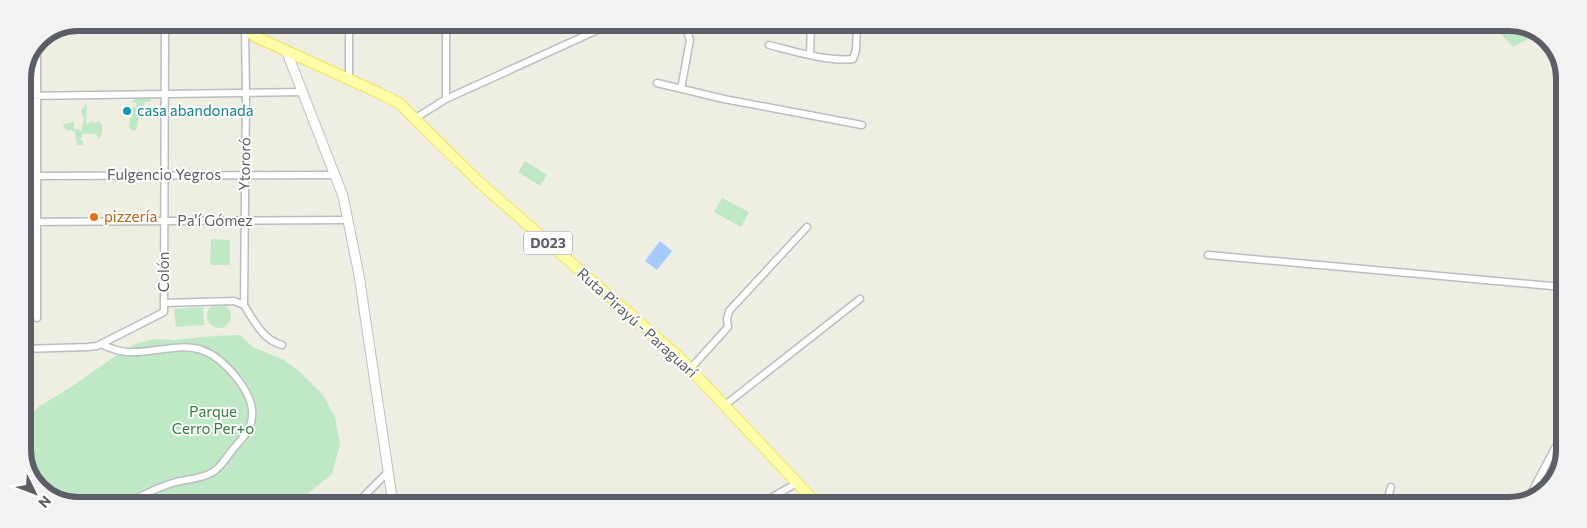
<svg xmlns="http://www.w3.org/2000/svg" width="1587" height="528" font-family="Commissioner,sans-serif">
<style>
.green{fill:#bfe8c5}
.water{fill:#a4caff}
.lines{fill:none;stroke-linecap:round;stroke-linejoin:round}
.street-casing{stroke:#bbbdc3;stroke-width:9}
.secondary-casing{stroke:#bcbec5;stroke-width:11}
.primary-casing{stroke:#f8e253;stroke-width:12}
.street{stroke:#fff;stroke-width:6}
.secondary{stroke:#fff;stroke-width:9}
.primary{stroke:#fffea9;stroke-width:10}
.culture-dot{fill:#0f9aa8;stroke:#fff;stroke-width:2}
.food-dot{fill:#e8710a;stroke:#fff;stroke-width:2}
.labels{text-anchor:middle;stroke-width:4;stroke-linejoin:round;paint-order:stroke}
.shield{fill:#fff;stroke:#8d8e93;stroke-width:1}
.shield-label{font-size:14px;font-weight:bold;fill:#5c5e65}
.culture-label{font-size:15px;fill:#0d838f;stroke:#fff;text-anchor:start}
.street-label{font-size:15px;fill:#5c5e65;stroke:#fff}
.food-label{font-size:15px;fill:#c56008;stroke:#fff;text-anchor:start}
.park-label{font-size:15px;fill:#2f813f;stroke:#fff}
.rim{fill:none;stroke:#5c5e65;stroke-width:6}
</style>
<rect width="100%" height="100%" fill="#efeee3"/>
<!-- green -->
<path class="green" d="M 1491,24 L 1524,24 L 1538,34 L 1513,47 Z
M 134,97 L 151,97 L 151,101 L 144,103 L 145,114 L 138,120 L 136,130 L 133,131 L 129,128 L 130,118 L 132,117 L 133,107 L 137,108 L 135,106 L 137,104 L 131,102 L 134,100 Z
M 87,104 L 86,124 L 88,124 L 92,121 L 94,123 L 98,121 L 102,125 L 102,134 L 99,139 L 96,134 L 82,134 L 82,138 L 79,139 L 83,141 L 83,145 L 77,145 L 75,132 L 71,130 L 68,131 L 63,126 L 64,124 L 74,122 L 74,129 L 80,130 L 81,132 L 84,118 L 81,112 L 85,105 Z
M 525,161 L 547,175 L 540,186 L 518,172 Z
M 722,198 L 749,212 L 741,227 L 714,212 Z
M 211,239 L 230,240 L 230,265 L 210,265 Z
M207 316a12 12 0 1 1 24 0a12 12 0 1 1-24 0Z
M 203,307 L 204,325 L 176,327 L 174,309 Z
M 240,335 L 253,347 L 284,360 L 299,371 L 323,395 L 335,417 L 340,445 L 332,474 L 306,495 L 299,504 L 63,504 L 36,486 L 23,454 L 23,422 L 40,406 L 74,385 L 124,350 L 135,344 L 155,339 L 174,340 L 215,336 Z"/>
<!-- water -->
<path class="water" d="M 660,241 L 672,251 L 657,270 L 645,261 Z"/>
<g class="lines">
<!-- street casing -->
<g class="street-casing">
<path id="street" d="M 667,23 L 680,25 L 687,31 L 690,40 L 681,89
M 769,45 C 793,51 828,62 853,59 L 856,50 L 857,24
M 810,55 L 811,23
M 349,79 L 349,23
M 657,83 L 724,99 L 862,125
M 23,96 L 302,92
M 446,99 L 446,23
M 414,119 L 446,99 L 613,23
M 23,176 L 336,175
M 23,222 L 347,220
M 1208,255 L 1563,287
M 164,303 L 234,301 L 244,305
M 244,305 L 246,94 L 245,28
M 244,305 C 254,321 263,340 282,345
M 37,318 L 37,44
M 101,344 C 111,349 121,353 134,352 C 156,352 180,343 202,350 C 224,358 255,393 252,417 C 251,430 241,440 233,449 C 227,457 221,467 213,472 C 202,479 188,479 176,482 C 166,485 157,488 148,493 C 141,496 136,498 132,504
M 23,349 L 88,347 L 97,346 L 164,312 L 165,23
M 690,369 L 728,327 L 727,319 L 729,311 L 807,227
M 725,405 L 860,299
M 1528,499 L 1563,433
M 356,504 L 389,471
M 760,504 L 797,483
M 1386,505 L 1391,487"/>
</g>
<!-- secondary casing -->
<g class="secondary-casing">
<path id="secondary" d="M 76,23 L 165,23
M 166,23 L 240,23 L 245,28
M 286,50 L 343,196 L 359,275 L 393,504"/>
</g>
<!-- primary casing -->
<g class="primary-casing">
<path id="primary" d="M 245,23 L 245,28 L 256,37 L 379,93 L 399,103 L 480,183 L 679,357 L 818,505"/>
</g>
<!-- street -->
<use href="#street" class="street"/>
<!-- secondary -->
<use href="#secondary" class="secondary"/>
<!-- primary -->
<use href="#primary" class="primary"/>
</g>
<!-- markers -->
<circle class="culture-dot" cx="127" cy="111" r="5"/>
<circle class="food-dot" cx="94" cy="217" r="5"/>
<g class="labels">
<!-- shield labels -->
<rect class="shield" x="524" y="231.5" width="48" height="23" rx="4"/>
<g class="shield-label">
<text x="548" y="248">D023</text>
</g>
<!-- culture labels -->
<g class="culture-label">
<text x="137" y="116">casa abandonada</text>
</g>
<!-- street labels -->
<g class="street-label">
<text transform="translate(245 164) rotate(-89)" y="5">Ytororó</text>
<text x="164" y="180">Fulgencio Yegros</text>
<text x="215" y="226">Pa'í Gómez</text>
<text transform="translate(164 272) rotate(-90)" y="5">Colón</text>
<text transform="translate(637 323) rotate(42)" y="5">Ruta Pirayú - Paraguarí</text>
</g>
<!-- food labels -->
<g class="food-label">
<text x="104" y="222">pizzería</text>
</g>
<!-- park labels -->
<g class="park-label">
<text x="213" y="417">Parque<tspan x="213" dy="17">Cerro Per+o</tspan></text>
</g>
</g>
<!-- crop -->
<path d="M0 0H1587V528H0ZM78 31H1509A47 47 0 0 1 1556 78V450A47 47 0 0 1 1509 497H78A47 47 0 0 1 31 450V78A47 47 0 0 1 78 31Z" fill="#f2f2f3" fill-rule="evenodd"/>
<path class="rim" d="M78 31H1509A47 47 0 0 1 1556 78V450A47 47 0 0 1 1509 497H78A47 47 0 0 1 31 450V78A47 47 0 0 1 78 31Z"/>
<!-- north arrow -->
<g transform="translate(35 493) rotate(132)" stroke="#ffffff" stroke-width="4" paint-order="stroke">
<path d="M0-4L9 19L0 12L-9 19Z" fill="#5c5e65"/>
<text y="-8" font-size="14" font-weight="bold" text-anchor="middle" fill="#5c5e65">N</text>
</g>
</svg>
